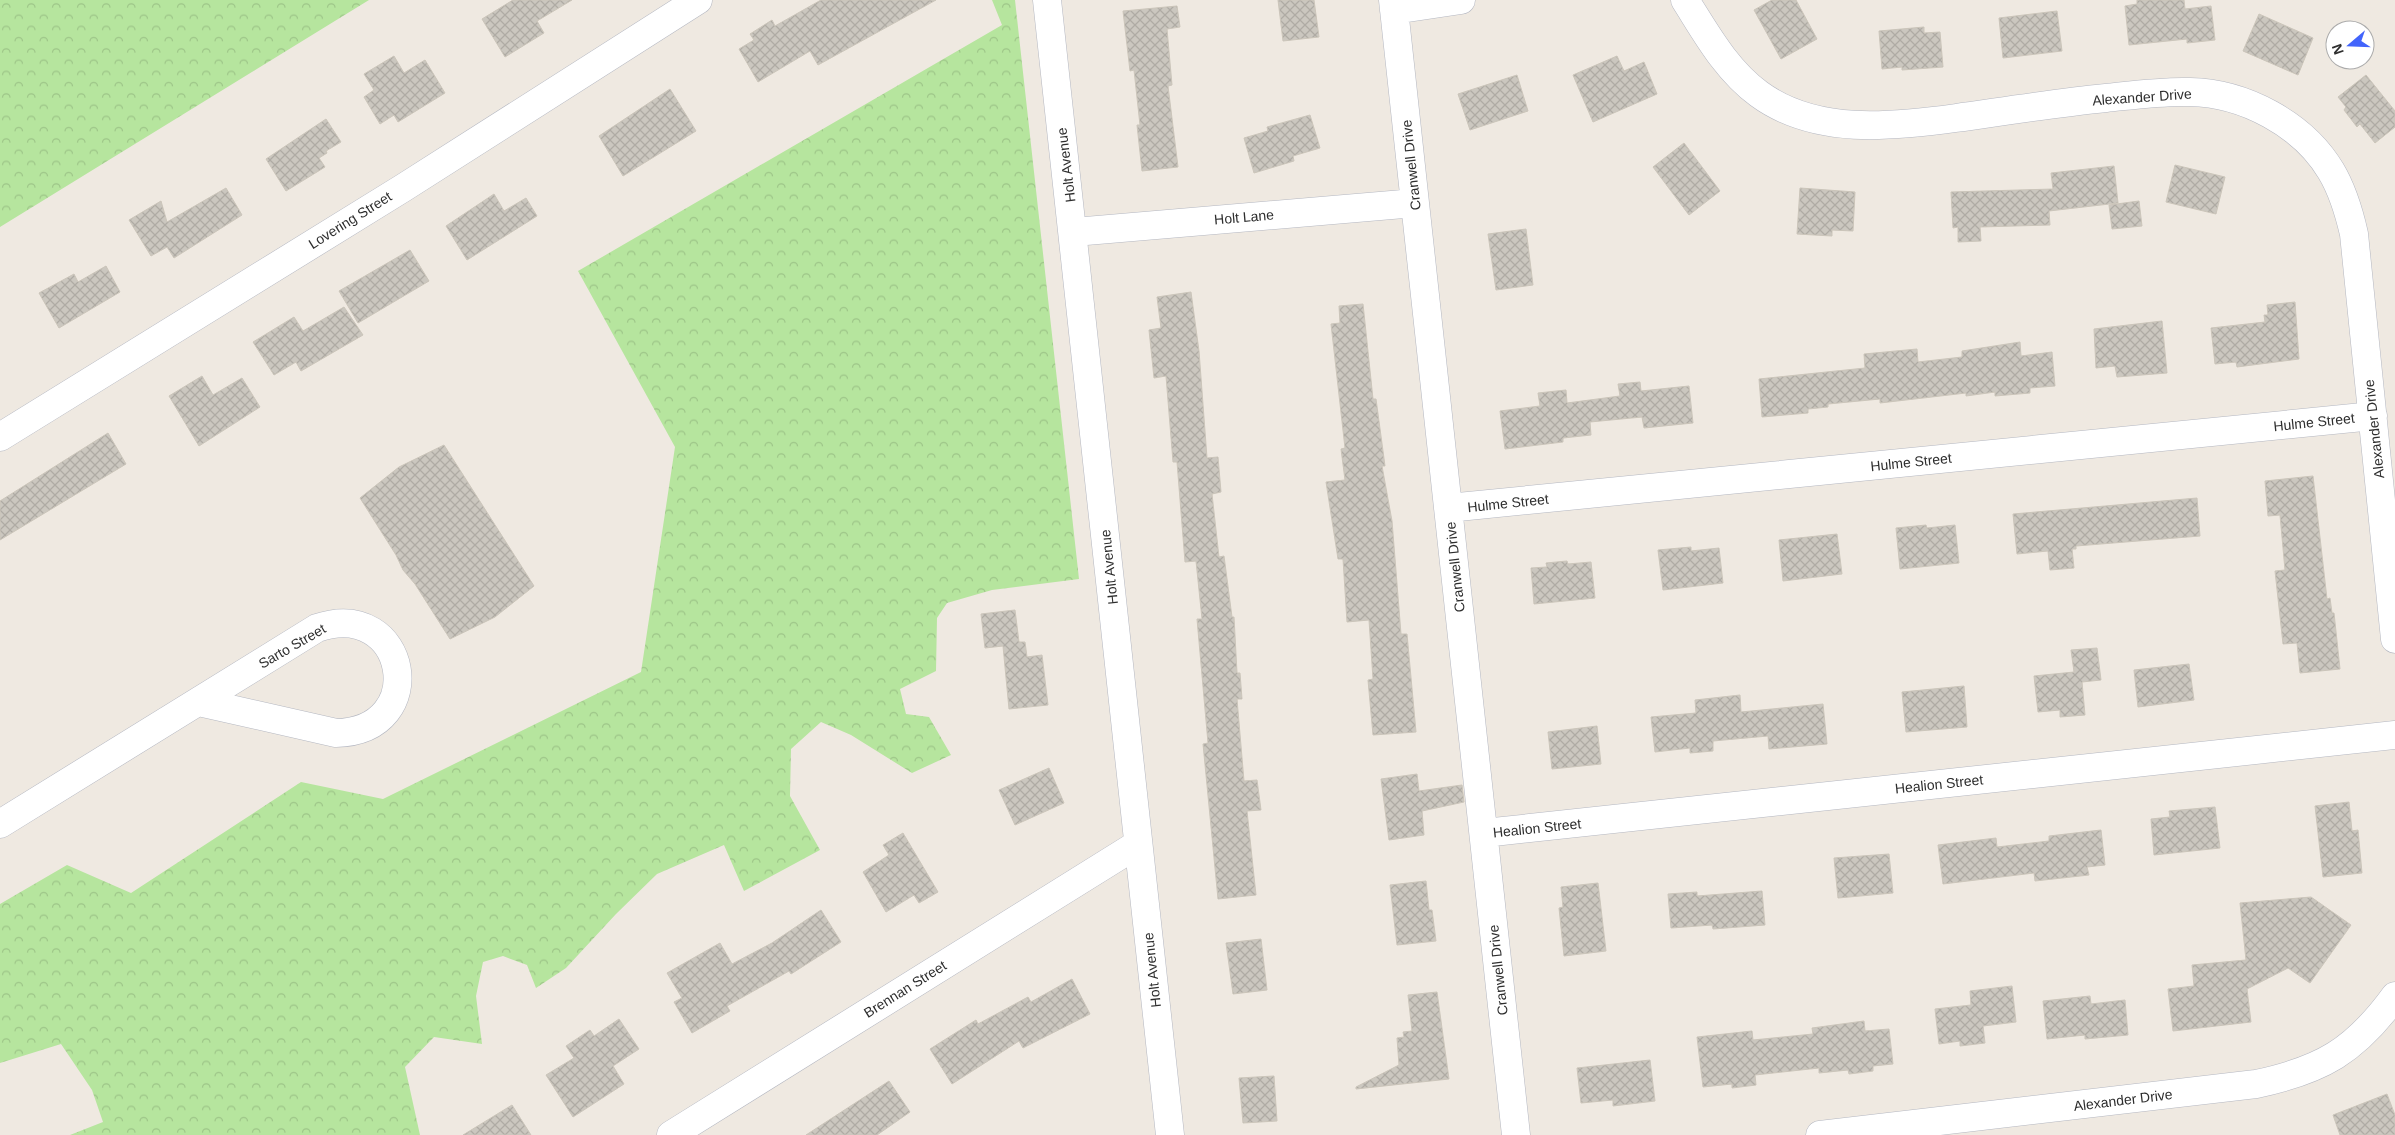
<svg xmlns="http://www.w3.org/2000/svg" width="2395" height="1135" font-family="Arial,sans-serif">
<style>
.forest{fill:url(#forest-crowns)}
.building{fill:url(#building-cross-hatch);stroke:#cbc5ba}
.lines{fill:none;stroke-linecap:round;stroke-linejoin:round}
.minor-casing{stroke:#b4b7c1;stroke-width:29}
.minor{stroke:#fff;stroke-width:28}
.labels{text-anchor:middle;stroke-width:4;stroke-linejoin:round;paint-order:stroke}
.street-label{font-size:14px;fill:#2e2e2e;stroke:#fff}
</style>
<defs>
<pattern id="forest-crowns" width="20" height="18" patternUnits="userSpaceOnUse" patternTransform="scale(1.25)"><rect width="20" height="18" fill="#b6e59e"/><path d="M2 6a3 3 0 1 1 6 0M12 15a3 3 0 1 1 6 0" fill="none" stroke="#9dc588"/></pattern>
<pattern id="building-cross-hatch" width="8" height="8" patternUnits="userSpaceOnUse" patternTransform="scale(1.25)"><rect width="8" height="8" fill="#cbc7bf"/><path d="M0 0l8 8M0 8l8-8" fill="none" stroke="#afaba4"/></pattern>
</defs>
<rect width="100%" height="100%" fill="#efe9e1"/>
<!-- forest -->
<path class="forest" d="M 0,0 L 369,0 L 0,227 Z
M 992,0 L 1015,0 L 1079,579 L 992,590 L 947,603 L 937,618 L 936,671 L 900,689 L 906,714 L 929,717 L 951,755 L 912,773 L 851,735 L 821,722 L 791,749 L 790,796 L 820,850 L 744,891 L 724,845 L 657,874 L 616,914 L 566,968 L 536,988 L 527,965 L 503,956 L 483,962 L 476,996 L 482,1044 L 434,1037 L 405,1067 L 420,1135 L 70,1135 L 103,1122 L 92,1090 L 61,1044 L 0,1063 L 0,904 L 67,865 L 131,893 L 301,782 L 383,799 L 641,672 L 675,447 L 578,271 L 1002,25 Z"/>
<!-- building -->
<path class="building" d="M 513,0 L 572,0 L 537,21 L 544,33 L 505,57 L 482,19 Z
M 821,0 L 936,0 L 818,65 L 810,51 L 758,82 L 739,49 L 754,40 L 750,34 L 772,20 L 775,26 Z
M 1278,0 L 1314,0 L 1319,37 L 1283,41 Z
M 1772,0 L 1796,0 L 1817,39 L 1781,59 L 1754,10 Z
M 2137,0 L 2184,0 L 2185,9 L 2211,6 L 2215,40 L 2187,43 L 2187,39 L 2129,45 L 2125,6 L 2137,4 Z
M 1177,6 L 1180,27 L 1167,29 L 1172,85 L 1168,86 L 1178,167 L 1142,171 L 1137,125 L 1140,125 L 1134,70 L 1130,71 L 1123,11 Z
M 2057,11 L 2062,51 L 2003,58 L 1999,18 Z
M 2259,14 L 2313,38 L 2298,75 L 2243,51 Z
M 1924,27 L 1924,33 L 1940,32 L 1943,67 L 1902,70 L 1902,67 L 1882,69 L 1879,31 Z
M 394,56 L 404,73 L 425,60 L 445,93 L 398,122 L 394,115 L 380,124 L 364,97 L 374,90 L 364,74 Z
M 1617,56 L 1624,71 L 1644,62 L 1657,94 L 1593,122 L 1573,75 Z
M 1517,75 L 1528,111 L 1470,130 L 1458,94 Z
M 2366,75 L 2395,111 L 2395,127 L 2375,143 L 2360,124 L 2357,127 L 2344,110 L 2346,107 L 2338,97 Z
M 670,89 L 696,131 L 623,176 L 599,136 Z
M 1310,115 L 1320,148 L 1293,156 L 1294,161 L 1254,173 L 1244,138 L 1268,131 L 1267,127 Z
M 326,119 L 341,142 L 326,151 L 327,153 L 319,158 L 325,167 L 286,191 L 266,159 Z
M 1684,143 L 1720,191 L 1689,215 L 1653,167 Z
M 2175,165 L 2225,177 L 2216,214 L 2166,202 Z
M 2114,166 L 2118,203 L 2049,211 L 2050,225 L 1980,227 L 1981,241 L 1958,242 L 1958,227 L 1953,228 L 1951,192 L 2053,189 L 2051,173 Z
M 226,188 L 242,215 L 174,258 L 167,247 L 151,256 L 129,220 L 161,201 L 167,222 Z
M 1800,188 L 1855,192 L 1853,231 L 1832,230 L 1832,236 L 1797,234 Z
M 494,194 L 504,211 L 526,198 L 537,216 L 467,260 L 446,226 Z
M 2139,201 L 2142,226 L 2112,229 L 2109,205 Z
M 1526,229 L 1533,285 L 1496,290 L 1488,234 Z
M 410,250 L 429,281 L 358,323 L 339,291 Z
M 106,266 L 120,292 L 59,328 L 39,293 L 74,274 L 78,282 Z
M 1191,292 L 1199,351 L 1207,458 L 1218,457 L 1221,492 L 1212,494 L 1219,557 L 1224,556 L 1232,617 L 1234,617 L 1237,673 L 1240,673 L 1242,699 L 1237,699 L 1244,781 L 1257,780 L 1261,810 L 1247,811 L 1256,895 L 1218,899 L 1203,744 L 1208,743 L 1197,619 L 1202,619 L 1196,561 L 1185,562 L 1177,462 L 1173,462 L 1166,376 L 1154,378 L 1149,330 L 1161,328 L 1157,297 Z
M 2295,302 L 2299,359 L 2237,367 L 2236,362 L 2215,364 L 2211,328 L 2265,322 L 2264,315 L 2268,315 L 2267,305 Z
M 1363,304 L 1373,399 L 1376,399 L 1385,466 L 1382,466 L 1392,521 L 1401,634 L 1407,634 L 1416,732 L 1373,735 L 1368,680 L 1373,679 L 1369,620 L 1347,622 L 1343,559 L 1338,559 L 1326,482 L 1345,480 L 1341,449 L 1345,448 L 1331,324 L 1340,323 L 1339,306 Z
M 344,307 L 363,335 L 301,371 L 296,362 L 274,375 L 253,342 L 294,317 L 303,331 Z
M 2162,321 L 2167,373 L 2117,377 L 2115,366 L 2096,368 L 2094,329 Z
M 2020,342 L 2021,356 L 2052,352 L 2055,386 L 2030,388 L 2030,393 L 1995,396 L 1995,392 L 1966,396 L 1966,393 L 1880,403 L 1880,399 L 1828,404 L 1828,407 L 1808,409 L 1808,413 L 1762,417 L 1759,379 L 1865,368 L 1864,354 L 1917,349 L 1918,362 L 1962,357 L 1962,351 Z
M 202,376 L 213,395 L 242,378 L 260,407 L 199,446 L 169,396 Z
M 1640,382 L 1641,391 L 1689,386 L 1693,423 L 1644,428 L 1642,417 L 1590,422 L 1591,435 L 1563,438 L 1563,442 L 1505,449 L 1500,411 L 1540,406 L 1538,393 L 1566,390 L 1567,403 L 1620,396 L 1618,384 Z
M 108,433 L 126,464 L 0,540 L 0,501 Z
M 444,445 L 534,586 L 495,617 L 450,639 L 415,584 L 403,570 L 396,555 L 360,498 L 399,467 Z
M 2313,476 L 2327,599 L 2330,598 L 2332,613 L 2334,613 L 2340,669 L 2300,673 L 2297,643 L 2283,644 L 2275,571 L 2285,570 L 2280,515 L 2268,516 L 2265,481 Z
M 2197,498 L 2200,536 L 2076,546 L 2076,549 L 2072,549 L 2074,568 L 2050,570 L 2048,551 L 2017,554 L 2013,514 Z
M 1926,525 L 1927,528 L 1955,525 L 1959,563 L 1900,569 L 1896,528 Z
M 1837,534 L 1842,574 L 1783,581 L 1779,540 Z
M 1691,547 L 1691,551 L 1719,548 L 1723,583 L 1663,590 L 1658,550 Z
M 1567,561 L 1568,564 L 1591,562 L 1595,598 L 1534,604 L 1531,568 L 1547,567 L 1546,563 Z
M 1015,610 L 1019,642 L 1025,642 L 1027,657 L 1042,655 L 1048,705 L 1009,709 L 1003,646 L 985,648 L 981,614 Z
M 2097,648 L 2101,680 L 2082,682 L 2085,715 L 2060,717 L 2060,710 L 2038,712 L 2034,676 L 2074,672 L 2071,650 Z
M 2189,664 L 2194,700 L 2138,707 L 2134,670 Z
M 1964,686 L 1967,727 L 1906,732 L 1902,692 Z
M 1740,695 L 1741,712 L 1823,704 L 1827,744 L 1769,749 L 1768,736 L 1713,741 L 1713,751 L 1690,753 L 1690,748 L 1655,752 L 1651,717 L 1696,713 L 1695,700 Z
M 1597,726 L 1601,764 L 1552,769 L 1548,732 Z
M 1049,768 L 1064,803 L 1015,825 L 999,790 Z
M 1417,774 L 1419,791 L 1462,785 L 1464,802 L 1422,811 L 1424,835 L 1389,840 L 1381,779 Z
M 2349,802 L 2352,831 L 2358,830 L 2362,873 L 2323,877 L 2315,806 Z
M 2215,807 L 2220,848 L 2154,855 L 2151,819 L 2170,817 L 2169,811 Z
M 2101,830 L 2105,865 L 2087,867 L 2089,875 L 2035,881 L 2034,873 L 1943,884 L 1938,845 L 1996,838 L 1997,847 L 2049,841 L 2049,836 Z
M 903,833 L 938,892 L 919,903 L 914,895 L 886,912 L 863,872 L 889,855 L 883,845 Z
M 1889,854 L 1893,893 L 1838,898 L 1834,858 Z
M 1426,881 L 1429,910 L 1432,910 L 1436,941 L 1397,945 L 1390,885 Z
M 1598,883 L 1606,951 L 1564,956 L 1559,908 L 1563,907 L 1561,887 Z
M 1762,891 L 1765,925 L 1713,929 L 1712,925 L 1671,928 L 1668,894 L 1697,892 L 1697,896 Z
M 2311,897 L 2351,925 L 2310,983 L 2288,968 L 2247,989 L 2251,1022 L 2173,1031 L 2168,989 L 2194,986 L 2192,965 L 2246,960 L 2240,903 Z
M 821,910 L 841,942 L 791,974 L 789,971 L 727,1006 L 730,1011 L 692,1033 L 674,1002 L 682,998 L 667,973 L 720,943 L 732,964 L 772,943 Z
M 1261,939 L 1267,990 L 1233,994 L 1226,943 Z
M 1072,979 L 1090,1014 L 1023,1048 L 1019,1041 L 952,1084 L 930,1049 L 976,1020 L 978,1024 L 1028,997 L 1031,1002 Z
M 2012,986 L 2016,1022 L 1983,1026 L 1985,1043 L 1960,1046 L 1960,1041 L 1939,1044 L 1935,1009 L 1971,1005 L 1970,991 Z
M 1437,992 L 1449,1079 L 1356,1089 L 1356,1087 L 1399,1065 L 1397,1038 L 1404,1037 L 1403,1032 L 1412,1031 L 1408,995 Z
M 2090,996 L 2091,1004 L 2125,1000 L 2128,1035 L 2085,1039 L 2085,1035 L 2047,1039 L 2043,1001 Z
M 619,1019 L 639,1049 L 613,1066 L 624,1084 L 573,1117 L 546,1075 L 574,1058 L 566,1046 L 590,1030 L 594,1036 Z
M 1864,1021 L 1865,1031 L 1889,1029 L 1893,1064 L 1873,1066 L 1873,1071 L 1849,1074 L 1848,1070 L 1819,1073 L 1819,1068 L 1755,1075 L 1756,1085 L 1732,1088 L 1732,1084 L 1703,1087 L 1697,1037 L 1752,1031 L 1753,1040 L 1813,1034 L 1812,1028 Z
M 1650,1060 L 1655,1101 L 1613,1106 L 1613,1100 L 1581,1103 L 1577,1068 Z
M 1274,1076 L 1277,1121 L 1243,1123 L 1239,1078 Z
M 889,1081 L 910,1112 L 877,1135 L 806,1135 Z
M 2387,1094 L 2395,1115 L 2395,1135 L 2340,1135 L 2333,1115 Z
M 512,1105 L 531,1135 L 463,1135 Z"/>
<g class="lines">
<!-- minor casing -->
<g class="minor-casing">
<path id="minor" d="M 1047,0 L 1170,1135
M 1393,0 L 1516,1135
M 1685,0 C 1706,33 1726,70 1759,94 C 1815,135 1891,127 1956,118 C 2006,111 2056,103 2106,98 C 2134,95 2162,91 2190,92 C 2244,93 2303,124 2331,171 C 2343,191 2349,212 2354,234 L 2395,639
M 1394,10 L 1461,0
M 1074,232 L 1415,203
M 0,437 L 403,188 L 698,0
M 1448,508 L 2373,416
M 0,824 L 317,628 C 408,597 432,731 336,733 L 199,702
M 1484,833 L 2395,735
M 671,1135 L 1138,844
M 1820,1135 L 2256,1084 C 2322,1070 2355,1051 2395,996"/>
</g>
<!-- minor -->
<use href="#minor" class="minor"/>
</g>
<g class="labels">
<!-- street labels -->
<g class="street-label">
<text transform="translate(2142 97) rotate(-4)" y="5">Alexander Drive</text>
<text transform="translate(1066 165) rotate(-97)" y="5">Holt Avenue</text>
<text transform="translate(1411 165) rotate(-96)" y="5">Cranwell Drive</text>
<text transform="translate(1244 217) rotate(-5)" y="5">Holt Lane</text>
<text transform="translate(350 220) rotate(-32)" y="5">Lovering Street</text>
<text transform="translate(2314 422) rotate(-6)" y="5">Hulme Street</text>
<text transform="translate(2374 429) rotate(-96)" y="5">Alexander Drive</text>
<text transform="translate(1911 462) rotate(-6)" y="5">Hulme Street</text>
<text transform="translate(1508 503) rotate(-6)" y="5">Hulme Street</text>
<text transform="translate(1109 567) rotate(-96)" y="5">Holt Avenue</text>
<text transform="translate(1455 567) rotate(-96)" y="5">Cranwell Drive</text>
<text transform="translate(292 646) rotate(-30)" y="5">Sarto Street</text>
<text transform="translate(1939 784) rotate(-6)" y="5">Healion Street</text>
<text transform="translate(1537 828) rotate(-6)" y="5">Healion Street</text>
<text transform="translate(1152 970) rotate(-96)" y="5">Holt Avenue</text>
<text transform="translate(1498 970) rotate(-96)" y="5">Cranwell Drive</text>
<text transform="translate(905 989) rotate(-32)" y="5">Brennan Street</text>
<text transform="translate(2123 1100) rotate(-7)" y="5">Alexander Drive</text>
</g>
</g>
<!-- north arrow -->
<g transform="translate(2350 45) rotate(251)"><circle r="24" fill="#ffffff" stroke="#ababab"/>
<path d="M0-4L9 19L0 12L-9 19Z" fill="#4264fb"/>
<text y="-8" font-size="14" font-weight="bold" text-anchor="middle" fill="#2e2e2e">N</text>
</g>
</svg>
